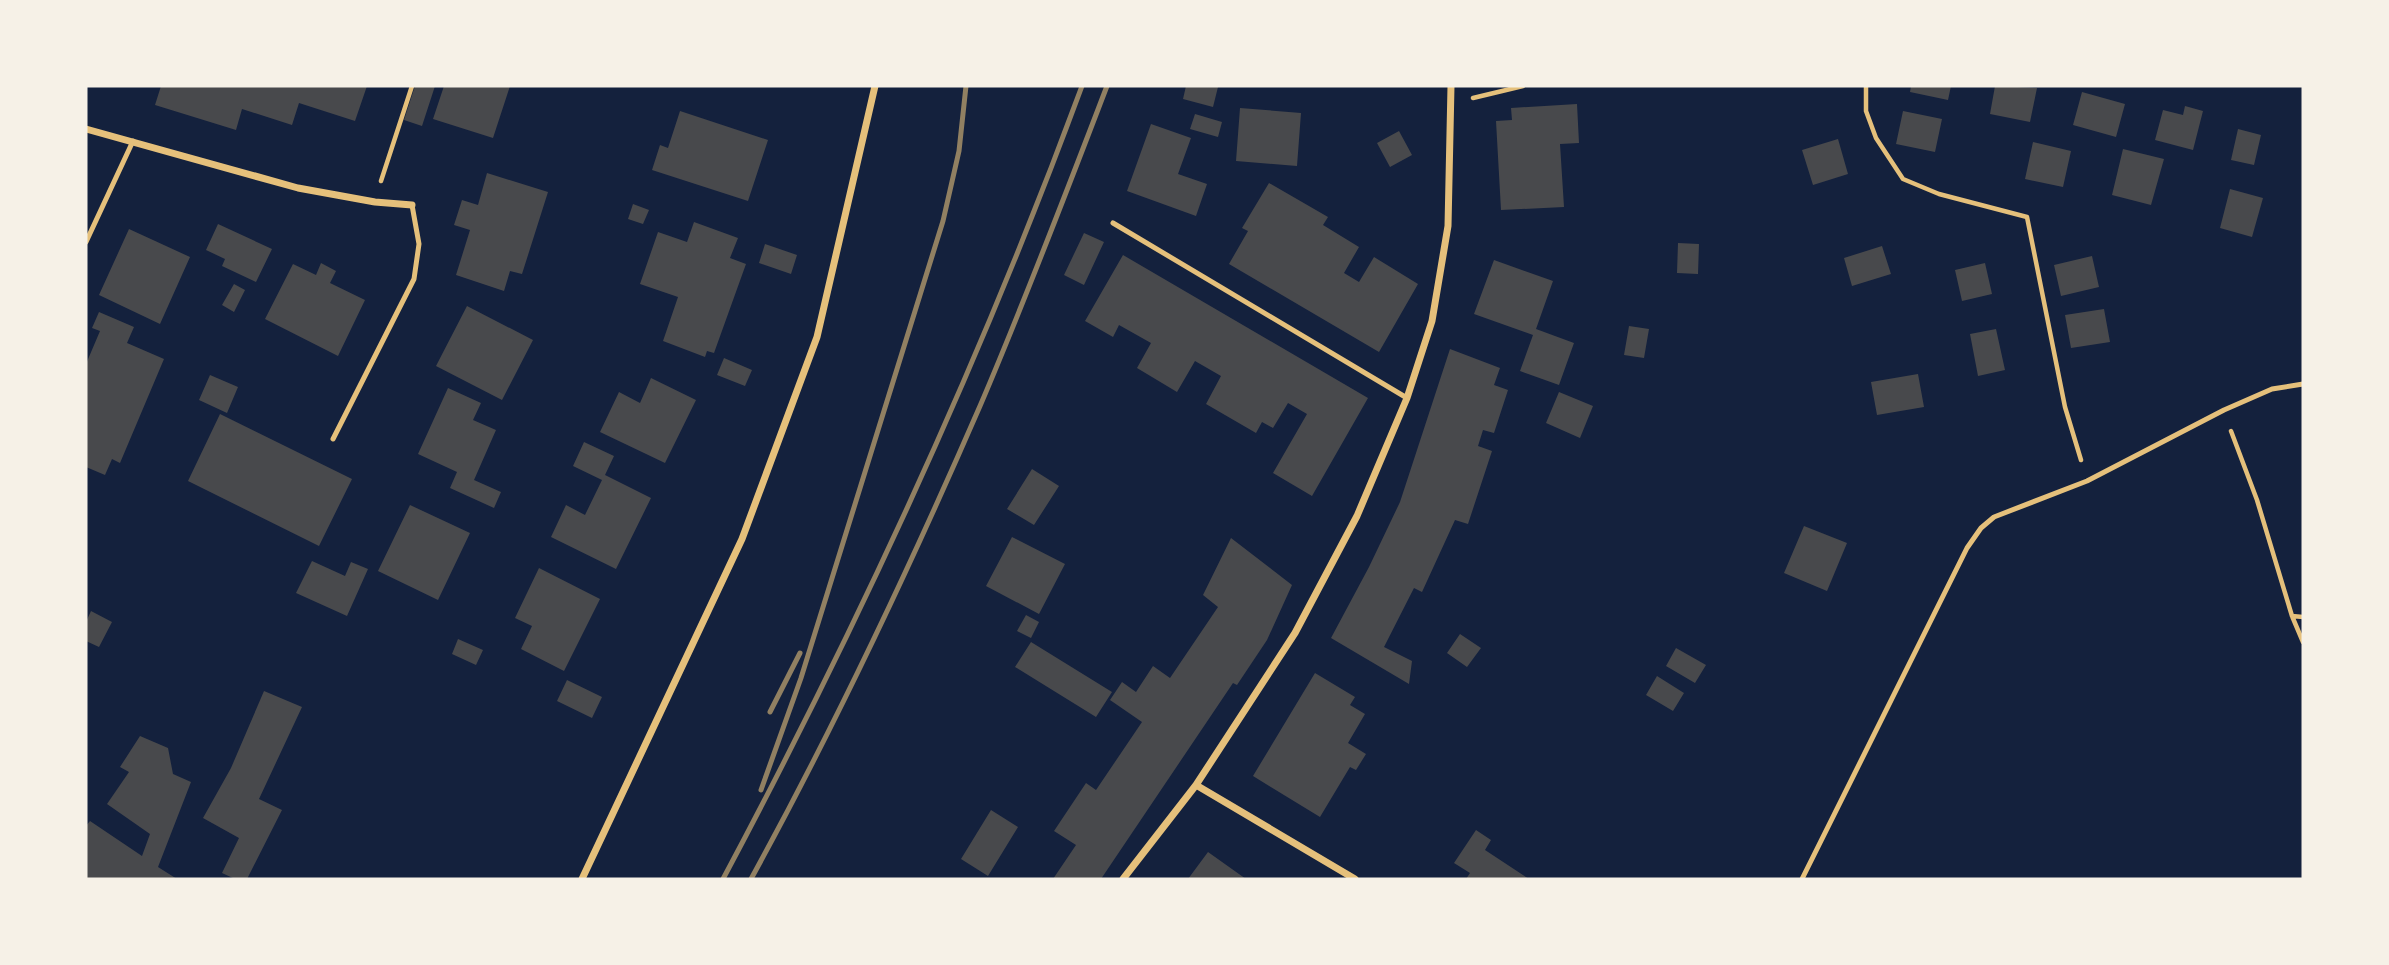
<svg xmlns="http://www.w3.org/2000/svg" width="2389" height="965" font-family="'Roboto Condensed',sans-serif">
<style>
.building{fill:#48494c}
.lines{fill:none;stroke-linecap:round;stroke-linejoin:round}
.path{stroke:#e5c07b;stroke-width:4.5}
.service{stroke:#e5c07b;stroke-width:5}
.minor{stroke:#e5c07b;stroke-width:7}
.rail{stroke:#918062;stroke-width:5}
</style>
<rect width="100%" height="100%" fill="#14213d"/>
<!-- building -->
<path class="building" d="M 161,86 L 367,86 L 355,121 L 299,103 L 292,125 L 242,109 L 236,130 L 155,105 Z
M 415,86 L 435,86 L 422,126 L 404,120 Z
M 444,86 L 510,86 L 493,138 L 433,119 Z
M 1186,86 L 1218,87 L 1213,107 L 1183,99 Z
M 1911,86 L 1951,86 L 1948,100 L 1910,92 Z
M 1995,86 L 2037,88 L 2030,122 L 1990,114 Z
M 2082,92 L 2125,104 L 2116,137 L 2073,125 Z
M 1577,104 L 1579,143 L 1560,144 L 1564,207 L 1501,210 L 1496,121 L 1512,120 L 1511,108 Z
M 2185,106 L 2203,111 L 2193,150 L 2155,140 L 2163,110 L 2183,115 Z
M 1240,108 L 1301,113 L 1297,166 L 1236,161 Z
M 680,111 L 768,140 L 748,201 L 652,170 L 660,145 L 668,148 Z
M 1903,111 L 1942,119 L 1935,152 L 1896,144 Z
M 1195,114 L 1222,122 L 1218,137 L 1190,129 Z
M 1151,124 L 1191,138 L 1178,174 L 1207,184 L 1196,216 L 1127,191 Z
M 2238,129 L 2261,135 L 2254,165 L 2231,160 Z
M 1399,131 L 1412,155 L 1390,167 L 1377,143 Z
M 1838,139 L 1848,174 L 1813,185 L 1802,150 Z
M 2033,142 L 2071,151 L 2063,187 L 2025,179 Z
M 2123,149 L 2164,159 L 2151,205 L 2112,195 Z
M 487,173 L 548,192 L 522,274 L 510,271 L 504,291 L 456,275 L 470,230 L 454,225 L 462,200 L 478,205 Z
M 1269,183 L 1328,217 L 1323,225 L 1359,247 L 1344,273 L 1359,282 L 1374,257 L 1418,284 L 1379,352 L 1229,264 L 1248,231 L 1242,228 Z
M 2230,189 L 2263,198 L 2252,237 L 2220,228 Z
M 633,204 L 649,210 L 643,224 L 628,219 Z
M 694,222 L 738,238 L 730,258 L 746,264 L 714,353 L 707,351 L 705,357 L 663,341 L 678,297 L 640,284 L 658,232 L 687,242 Z
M 218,224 L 272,249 L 256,282 L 222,266 L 225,259 L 206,250 Z
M 129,229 L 190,257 L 160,324 L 99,295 Z
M 1084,233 L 1104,242 L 1084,285 L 1064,275 Z
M 1678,243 L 1699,244 L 1698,274 L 1677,273 Z
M 765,244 L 797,255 L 791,274 L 759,263 Z
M 1882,246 L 1891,274 L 1852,286 L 1844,258 Z
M 1123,255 L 1368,398 L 1312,496 L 1273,473 L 1307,414 L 1288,403 L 1273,428 L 1262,422 L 1256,433 L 1206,404 L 1221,376 L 1195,361 L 1177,392 L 1137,368 L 1151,343 L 1119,325 L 1113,337 L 1085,321 Z
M 2092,256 L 2099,287 L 2061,296 L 2054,265 Z
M 1494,260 L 1553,281 L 1536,329 L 1574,343 L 1559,385 L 1520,371 L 1533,335 L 1474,314 Z
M 321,263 L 336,271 L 330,283 L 365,300 L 338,356 L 265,319 L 293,264 L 316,275 Z
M 1985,263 L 1992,294 L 1962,301 L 1955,270 Z
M 234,284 L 245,290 L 234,312 L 222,305 Z
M 467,306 L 533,340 L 502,400 L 436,366 Z
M 2104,309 L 2110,342 L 2071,348 L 2065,315 Z
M 99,312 L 134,327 L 127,343 L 164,359 L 120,463 L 112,459 L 105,475 L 86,467 L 86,364 L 100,331 L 92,328 Z
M 1629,326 L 1649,329 L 1644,358 L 1624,355 Z
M 1996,329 L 2005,370 L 1978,376 L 1970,334 Z
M 1450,349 L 1500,368 L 1494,385 L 1508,390 L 1494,433 L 1483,430 L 1478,446 L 1492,451 L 1468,524 L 1455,520 L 1422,592 L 1414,588 L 1384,647 L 1412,661 L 1409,684 L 1331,638 L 1369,567 L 1400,502 Z
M 724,358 L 752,370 L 745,386 L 717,375 Z
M 1918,374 L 1924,407 L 1877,415 L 1871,382 Z
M 210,375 L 238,387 L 227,413 L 199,400 Z
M 651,378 L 696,400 L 665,463 L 600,432 L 619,392 L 640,403 Z
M 448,388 L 481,403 L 473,420 L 496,430 L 474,480 L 501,492 L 494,508 L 450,488 L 457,472 L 418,454 Z
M 1559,392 L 1593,406 L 1580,438 L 1546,423 Z
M 220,414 L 352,479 L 319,546 L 188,481 Z
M 584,442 L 614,456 L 605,475 L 651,498 L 616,569 L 551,537 L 566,505 L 585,515 L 602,480 L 573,466 Z
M 1032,469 L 1059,486 L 1034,525 L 1007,509 Z
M 410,505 L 470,533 L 438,600 L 378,571 Z
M 1804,526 L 1847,543 L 1827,591 L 1784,573 Z
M 1012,537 L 1065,564 L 1039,614 L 986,586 Z
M 1231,538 L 1292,585 L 1267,640 L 1237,685 L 1233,683 L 1101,879 L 1053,879 L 1076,845 L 1054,831 L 1086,783 L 1096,790 L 1142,722 L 1110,700 L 1122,682 L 1136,692 L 1153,666 L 1170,678 L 1218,607 L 1203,595 Z
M 312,561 L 345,576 L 351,562 L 368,569 L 347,616 L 296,593 Z
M 539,568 L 600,599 L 564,671 L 521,649 L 532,626 L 515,618 Z
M 91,611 L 112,622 L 99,647 L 86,641 L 86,622 Z
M 1026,615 L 1039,622 L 1031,638 L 1017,631 Z
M 1460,634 L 1481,648 L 1467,667 L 1447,653 Z
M 458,639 L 483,650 L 476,665 L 452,654 Z
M 1031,642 L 1112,692 L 1096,717 L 1015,667 Z
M 1676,648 L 1706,665 L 1695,683 L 1666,666 Z
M 1315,673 L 1355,697 L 1350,705 L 1365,714 L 1348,743 L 1366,754 L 1356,770 L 1350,767 L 1320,817 L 1253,776 Z
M 1657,676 L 1684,693 L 1673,711 L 1646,695 Z
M 567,680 L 602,697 L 592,718 L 557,701 Z
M 264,691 L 302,707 L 259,799 L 282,810 L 247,879 L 235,879 L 222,873 L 239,838 L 203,818 L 231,768 Z
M 140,736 L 168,748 L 173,774 L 191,782 L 158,867 L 177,879 L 86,879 L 86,826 L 90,821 L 142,856 L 150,834 L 107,804 L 129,772 L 120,767 Z
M 991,810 L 1018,827 L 988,876 L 961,859 Z
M 1476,830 L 1491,840 L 1485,850 L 1529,879 L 1466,879 L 1470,873 L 1454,863 Z
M 1208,852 L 1246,879 L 1188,879 Z"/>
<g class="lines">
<!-- path -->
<path class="path" d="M 1866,86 L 1866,111 L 1876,138 L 1903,179 L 1939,194 L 2027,217 L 2065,407 L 2081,460
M 1473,98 L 1523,86
M 381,181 L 412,86
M 2231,431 L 2257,500 L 2292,616 L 2303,642
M 2292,616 L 2303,617"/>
<!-- service -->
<path class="service" d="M 1113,223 L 1407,398
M 86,242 L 133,141
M 333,439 L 414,279 L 419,244 L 412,205
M 1802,879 L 1967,548 L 1981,528 L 1994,517 L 2087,481 L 2224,410 L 2272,389 L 2303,384"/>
<!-- minor -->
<path class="minor" d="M 86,129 L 298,188 L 375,202 L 412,205
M 1196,785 L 1355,879
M 582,879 L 742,539 L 817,337 L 875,86
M 1123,879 L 1196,785 L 1295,633 L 1357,516 L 1407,398 L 1432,321 L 1448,226 L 1451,86"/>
<!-- rail -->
<path class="rail" d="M 770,712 L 800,653
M 761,790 L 801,678 L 943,221 L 959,151 L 966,86
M 723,879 C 860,622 981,360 1082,86
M 751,879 C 835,726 910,567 980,406 C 1025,301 1066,193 1107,86"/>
</g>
<!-- border -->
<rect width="2389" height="965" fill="none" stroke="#f6f1e7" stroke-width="175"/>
</svg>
